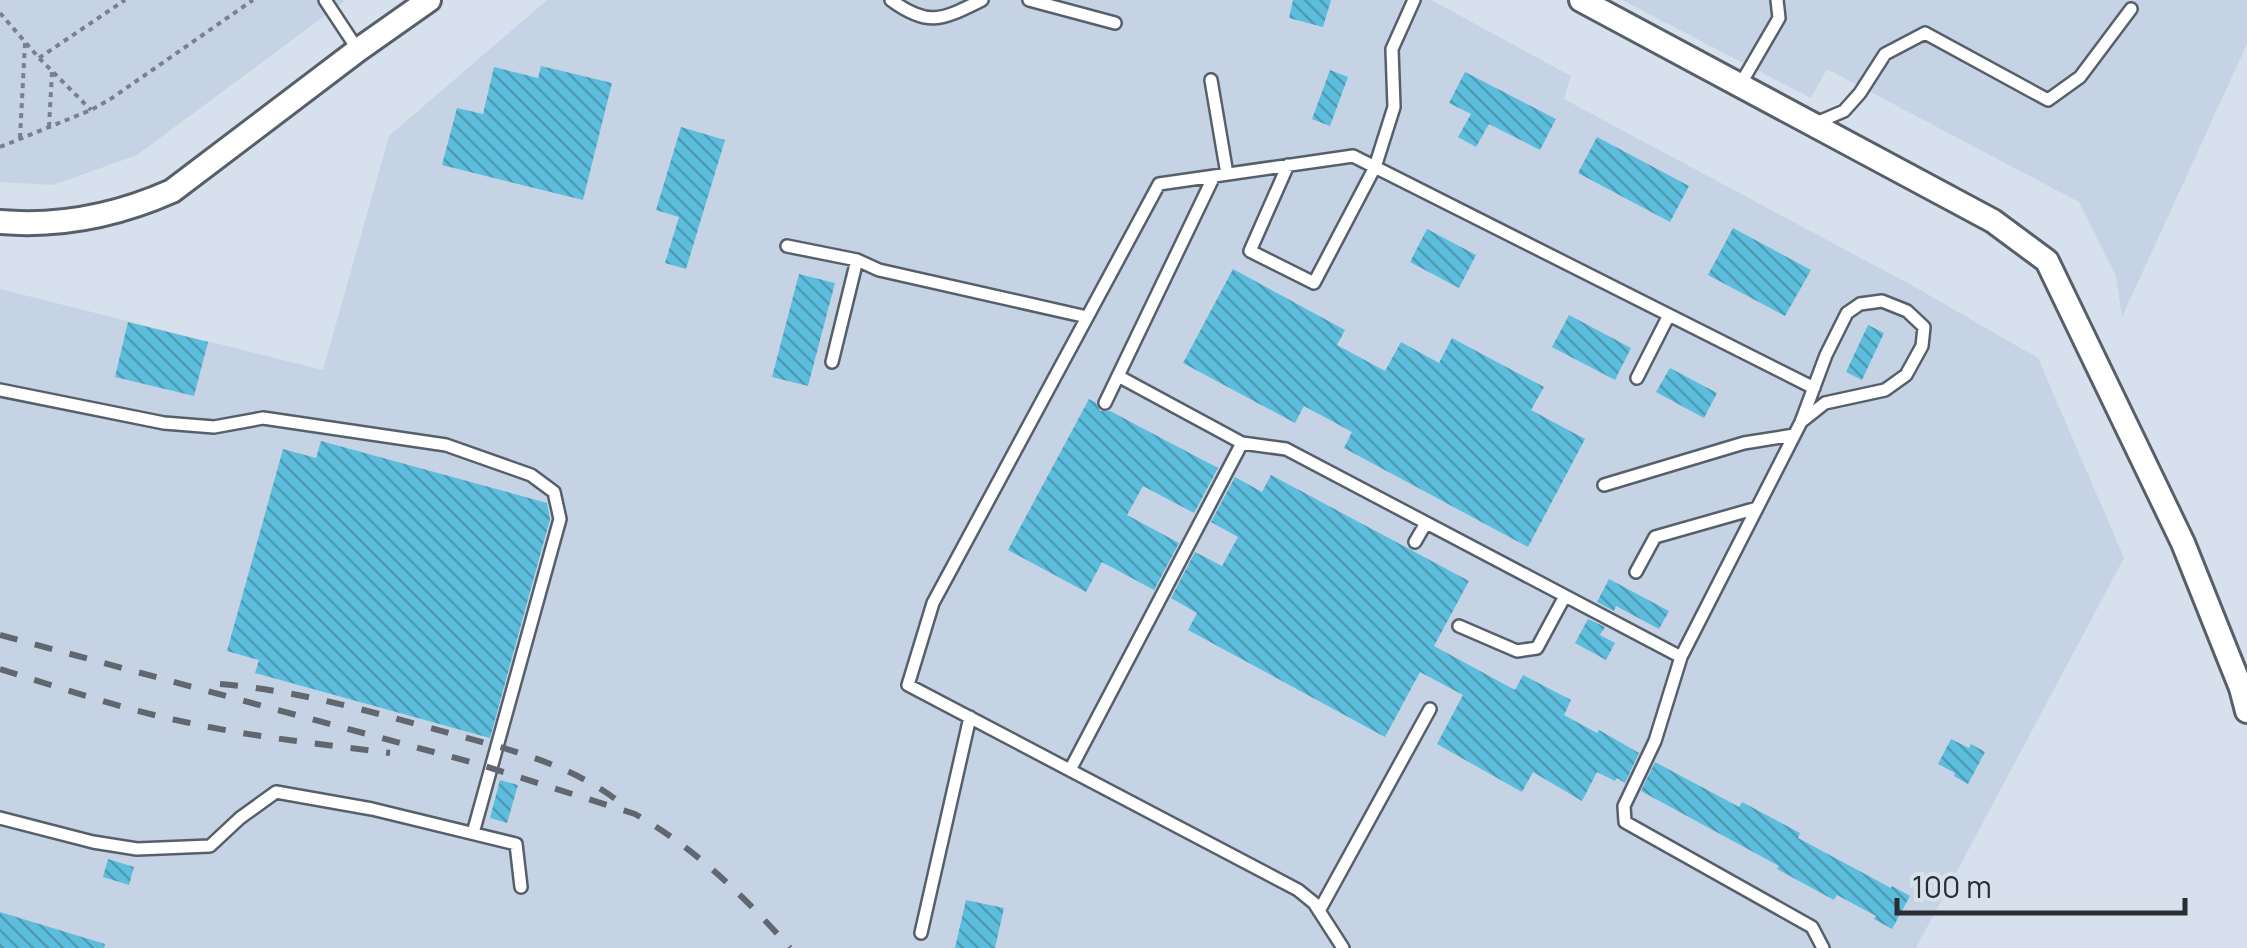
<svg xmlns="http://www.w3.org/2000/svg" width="2247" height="948" font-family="Manrope,sans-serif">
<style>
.built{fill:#c5d3e4}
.building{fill:url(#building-back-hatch)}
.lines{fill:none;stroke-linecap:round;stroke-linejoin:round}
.service-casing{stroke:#57606a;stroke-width:16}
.minor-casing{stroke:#57606a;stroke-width:28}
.path{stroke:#7a8189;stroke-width:4;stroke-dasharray:5 5;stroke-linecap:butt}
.service{stroke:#fff;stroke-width:11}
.minor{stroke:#fff;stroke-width:22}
.rail{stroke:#62676f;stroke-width:6;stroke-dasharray:18 18;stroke-linecap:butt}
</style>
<defs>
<pattern id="building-back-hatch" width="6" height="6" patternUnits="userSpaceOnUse" patternTransform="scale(2.5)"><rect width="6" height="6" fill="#5cbddd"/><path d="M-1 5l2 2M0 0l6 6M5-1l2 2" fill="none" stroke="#4c9ab4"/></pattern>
</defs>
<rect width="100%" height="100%" fill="#d7e1ed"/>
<!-- built -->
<path class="built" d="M 0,0 L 346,0 L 137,155 L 53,185 L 0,182 Z
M 547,0 L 1431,0 L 1571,76 L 1564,99 L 1913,286 L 2038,358 L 2124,558 L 1916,948 L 0,948 L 0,289 L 323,370 L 389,136 Z
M 1622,0 L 2247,0 L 2247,44 L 2122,317 L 2116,276 L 2079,202 L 1827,69 L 1811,98 Z"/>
<!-- building -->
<path class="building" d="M 1293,0 L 1331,0 L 1323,27 L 1289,18 Z
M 541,66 L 612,83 L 583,200 L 442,165 L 457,108 L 483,114 L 494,67 L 538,78 Z
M 1330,70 L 1348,77 L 1330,126 L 1312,119 Z
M 1465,72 L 1556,119 L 1540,150 L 1489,124 L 1476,147 L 1458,137 L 1471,114 L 1449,103 Z
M 681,127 L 725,140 L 686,269 L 665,263 L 679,217 L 656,210 Z
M 1597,137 L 1689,186 L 1670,222 L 1578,173 Z
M 1733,228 L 1811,270 L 1785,316 L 1708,275 Z
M 1427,229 L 1476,255 L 1459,288 L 1410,262 Z
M 1233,269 L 1345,330 L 1337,345 L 1385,371 L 1401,342 L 1439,363 L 1452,338 L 1544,387 L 1531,410 L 1585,439 L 1528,547 L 1344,448 L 1352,432 L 1304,406 L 1295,423 L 1183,363 Z
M 799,274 L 835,283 L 808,386 L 772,377 Z
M 1569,315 L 1631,348 L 1615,380 L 1552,347 Z
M 128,322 L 208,342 L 194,396 L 115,377 Z
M 1868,325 L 1884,333 L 1862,380 L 1846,372 Z
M 1670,368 L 1717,393 L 1704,418 L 1656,392 Z
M 1089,399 L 1096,403 L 1100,411 L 1110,411 L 1218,468 L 1194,513 L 1143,486 L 1127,515 L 1179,543 L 1154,590 L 1102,562 L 1086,592 L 1008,550 Z
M 321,441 L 547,503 L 550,519 L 490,738 L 255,673 L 259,660 L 227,651 L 283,449 L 316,458 Z
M 1271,475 L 1469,581 L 1434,646 L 1515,690 L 1523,675 L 1571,700 L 1564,715 L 1597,733 L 1599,730 L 1639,753 L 1625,783 L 1617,778 L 1615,781 L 1597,772 L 1582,801 L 1533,772 L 1522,792 L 1437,744 L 1463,695 L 1420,672 L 1385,737 L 1188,630 L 1197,613 L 1171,598 L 1195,552 L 1222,566 L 1238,537 L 1211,522 L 1235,477 L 1262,492 Z
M 1609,579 L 1669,611 L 1659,629 L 1616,606 L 1614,611 L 1597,602 Z
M 1588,619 L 1605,627 L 1600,635 L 1615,643 L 1606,660 L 1575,643 Z
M 1951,739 L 1969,748 L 1971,744 L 1985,752 L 1968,784 L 1954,776 L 1955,773 L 1938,764 Z
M 1655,762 L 1739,807 L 1742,802 L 1800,833 L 1798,838 L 1891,888 L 1892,886 L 1910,896 L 1892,929 L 1874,919 L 1876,916 L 1837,895 L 1834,900 L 1777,869 L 1779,866 L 1641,791 Z
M 500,780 L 518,785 L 507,823 L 490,818 Z
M 108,859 L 134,867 L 129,885 L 103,877 Z
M 966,900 L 1004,908 L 995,948 L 955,948 Z
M 0,912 L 105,944 L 104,948 L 0,948 Z"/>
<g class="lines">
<!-- service casing -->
<g class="service-casing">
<path id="service" d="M 325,0 L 358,50
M 891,0 C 929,28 943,19 982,0
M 1029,0 L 1115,23
M 1211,80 L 1227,174
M 1740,85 L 1779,18 L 1777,0
M 1816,123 L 1844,111 L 1860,93 L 1885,54 L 1925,33 L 2048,100 L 2080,77 L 2131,9
M 1288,165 L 1250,251 L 1314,283 L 1375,167 L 1394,107 L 1392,49 L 1414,0
M 787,246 L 857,260 L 879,270 L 1087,317
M 832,362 L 857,260
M 1118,376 L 1242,443 L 1286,449 L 1681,657
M 1637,378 L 1669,315
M 0,390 L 164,423 L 214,427 L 263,418 L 446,445 L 531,475 L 554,492 L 560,519 L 473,833
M 1105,403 L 1214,176
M 1801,422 L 1825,403 L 1885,390 L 1906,375 L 1922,346 L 1924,327 L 1907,311 L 1882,301 L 1860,304 L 1847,313 L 1826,355 L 1801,422 L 1681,657 L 1655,741 L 1624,806 L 1625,822 L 1812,927 L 1823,948
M 1604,485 L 1744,443 L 1794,435
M 1415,542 L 1426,523
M 1636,572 L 1655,537 L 1757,508
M 1459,626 L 1517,651 L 1537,648 L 1565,596
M 1070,770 L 1242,443
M 0,818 L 93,842 L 137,849 L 210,846 L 240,818 L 276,792 L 372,809 L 516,844 L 521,887
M 1319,911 L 1430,709
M 921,933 L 970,717
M 1343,948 L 1314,903 L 1298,890 L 908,685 L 933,603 L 1159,184 L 1353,156 L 1814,388"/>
</g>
<!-- minor casing -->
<g class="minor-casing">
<path id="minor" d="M 1581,0 L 1993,221 L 2047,261 L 2183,543 L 2241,688 L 2247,711
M 0,222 C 59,227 118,215 172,191 L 358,50 L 429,0"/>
</g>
<!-- path -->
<path class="path" d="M 0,13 L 39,58 L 91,110
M 39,58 L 125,0
M 49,127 L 52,72
M 20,138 L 25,43
M 0,147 L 91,110 L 112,98 L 253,0"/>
<!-- service -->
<use href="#service" class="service"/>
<!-- minor -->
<use href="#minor" class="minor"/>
<!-- rail -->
<path class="rail" d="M 0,635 L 478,764 L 635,814 C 694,847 746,898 790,948
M 0,669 C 61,688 122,709 185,722 C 252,737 322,744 390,753
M 220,684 C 293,690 361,709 431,728 C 498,747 569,761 623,805"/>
</g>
<!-- scale -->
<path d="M1897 898v15h288v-15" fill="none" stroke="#2a2d32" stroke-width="5"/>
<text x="1912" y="898" font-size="30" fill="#2a2d32" stroke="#d7e1ed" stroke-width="8" paint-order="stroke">100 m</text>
</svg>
